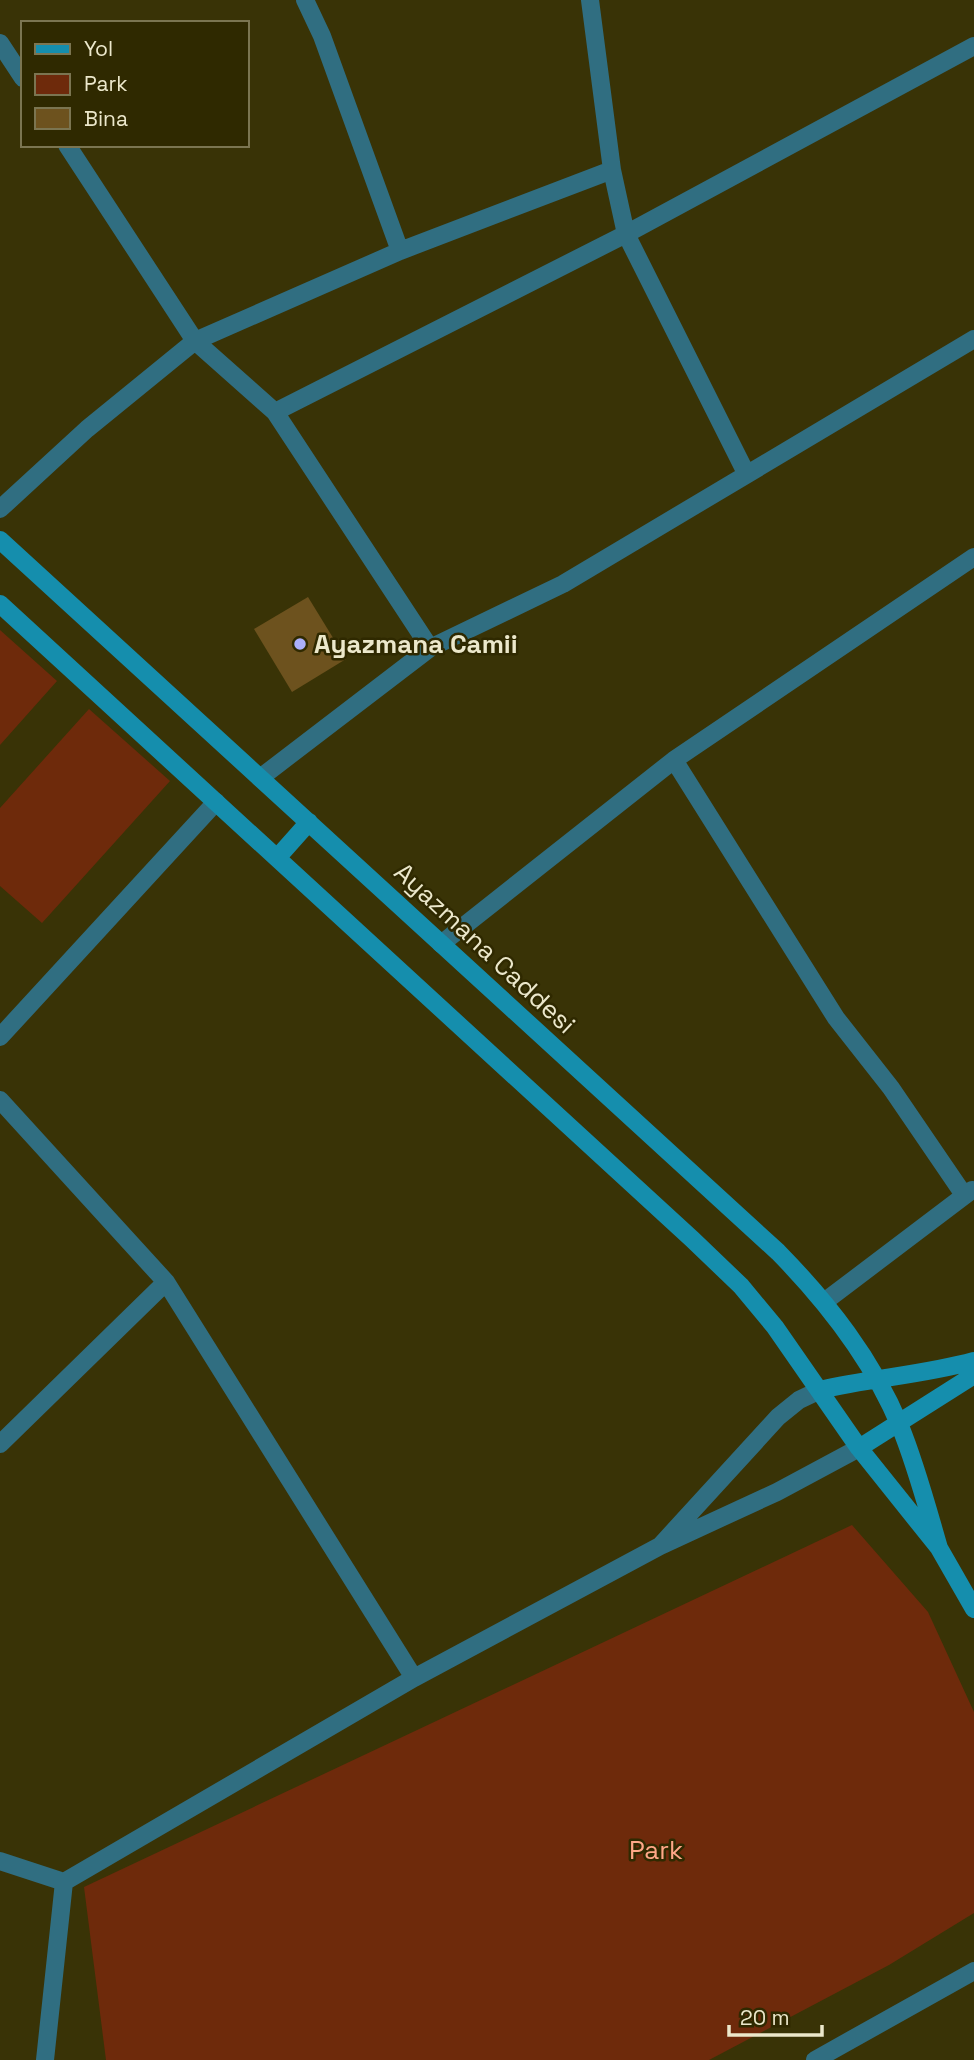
<svg xmlns="http://www.w3.org/2000/svg" width="974" height="2060" font-family="'Space Grotesk',sans-serif">
<style>
.green{fill:#6e2a0b}
.building{fill:#6d521e}
.lines{fill:none;stroke-linecap:round;stroke-linejoin:round}
.street{stroke:#306e81;stroke-width:18}
.secondary{stroke:#158ead;stroke-width:18}
.poi-dot{fill:#abaffb;stroke:#2f2900;stroke-width:2.5}
.labels{text-anchor:middle;stroke-width:5;stroke-linejoin:round;paint-order:stroke}
.poi-label{font-size:26px;font-weight:bold;fill:#ece8cb;stroke:#2f2900;text-anchor:start}
.street-label{font-size:26px;fill:#ece8cb;stroke:#2f2900}
.park-label{font-size:26px;fill:#fea787;stroke:#2f2900}
</style>
<rect width="100%" height="100%" fill="#393306"/>
<!-- green -->
<path class="green" d="M 0,630 L 57,681 L 0,745 Z
M 89,709 L 170,781 L 42,923 L 0,886 L 0,808 Z
M 852,1525 L 928,1612 L 974,1712 L 974,1913 L 889,1965 L 709,2060 L 106,2060 L 84,1887 Z"/>
<!-- building -->
<path class="building" d="M 308,597 L 346,659 L 292,692 L 254,629 Z"/>
<g class="lines">
<!-- street -->
<path class="street" d="M 305,0 L 322,36 L 400,251 L 612,170 L 590,0
M 0,43 L 23,78
M 275,412 L 195,341 L 400,251
M 746,473 L 626,234 L 974,46
M 0,509 L 87,429 L 195,341 L 67,145
M 430,648 L 563,584 L 974,339
M 674,760 L 836,1018 L 891,1088 L 964,1195
M 260,778 L 430,648 L 275,412 L 626,234 L 612,170
M 441,944 L 674,760 L 974,557
M 0,1037 L 216,802
M 0,1100 L 166,1282 L 414,1678
M 824,1302 L 972,1190
M 820,1390 L 799,1400 L 778,1417 L 660,1546 L 777,1492 L 859,1448
M 0,1444 L 166,1282
M 0,1861 L 64,1882 L 414,1678 L 660,1546
M 45,2060 L 64,1882
M 815,2060 L 974,1971"/>
<!-- secondary -->
<path class="secondary" d="M 0,540 L 778,1252 C 828,1303 872,1359 900,1426 C 916,1465 927,1507 939,1548 L 859,1448 L 775,1327 L 741,1286 L 692,1239 L 0,604
M 277,858 L 309,822
M 820,1390 C 871,1378 923,1375 974,1361
M 859,1448 L 974,1375
M 939,1548 L 974,1609"/>
</g>
<!-- markers -->
<circle class="poi-dot" cx="300" cy="644" r="7"/>
<g class="labels">
<!-- poi labels -->
<g class="poi-label">
<text x="314" y="653">Ayazmana Camii</text>
</g>
<!-- street labels -->
<g class="street-label">
<text transform="translate(485 948) rotate(43)" y="9">Ayazmana Caddesi</text>
</g>
<!-- park labels -->
<g class="park-label">
<text x="656" y="1859">Park</text>
</g>
</g>
<!-- legend -->
<rect x="21" y="21" width="228" height="126" fill="#2f2900" stroke="#7b7551" stroke-width="2"/>
<rect x="35" y="44" width="35" height="10" fill="#158ead" stroke="#7b7551" stroke-width="2"/>
<text x="84" y="56" font-size="21" fill="#ece8cb">Yol</text>
<rect x="35" y="74" width="35" height="21" fill="#6e2a0b" stroke="#7b7551" stroke-width="2"/>
<text x="84" y="91" font-size="21" fill="#ece8cb">Park</text>
<rect x="35" y="108" width="35" height="21" fill="#6d521e" stroke="#7b7551" stroke-width="2"/>
<text x="84" y="126" font-size="21" fill="#ece8cb">Bina</text>
<!-- scale -->
<path d="M729 2025v10h93v-10" fill="none" stroke="#ece8cb" stroke-width="3.5"/>
<text x="740" y="2025" font-size="21" fill="#ece8cb" stroke="#2f2900" stroke-width="5" paint-order="stroke">20 m</text>
</svg>
